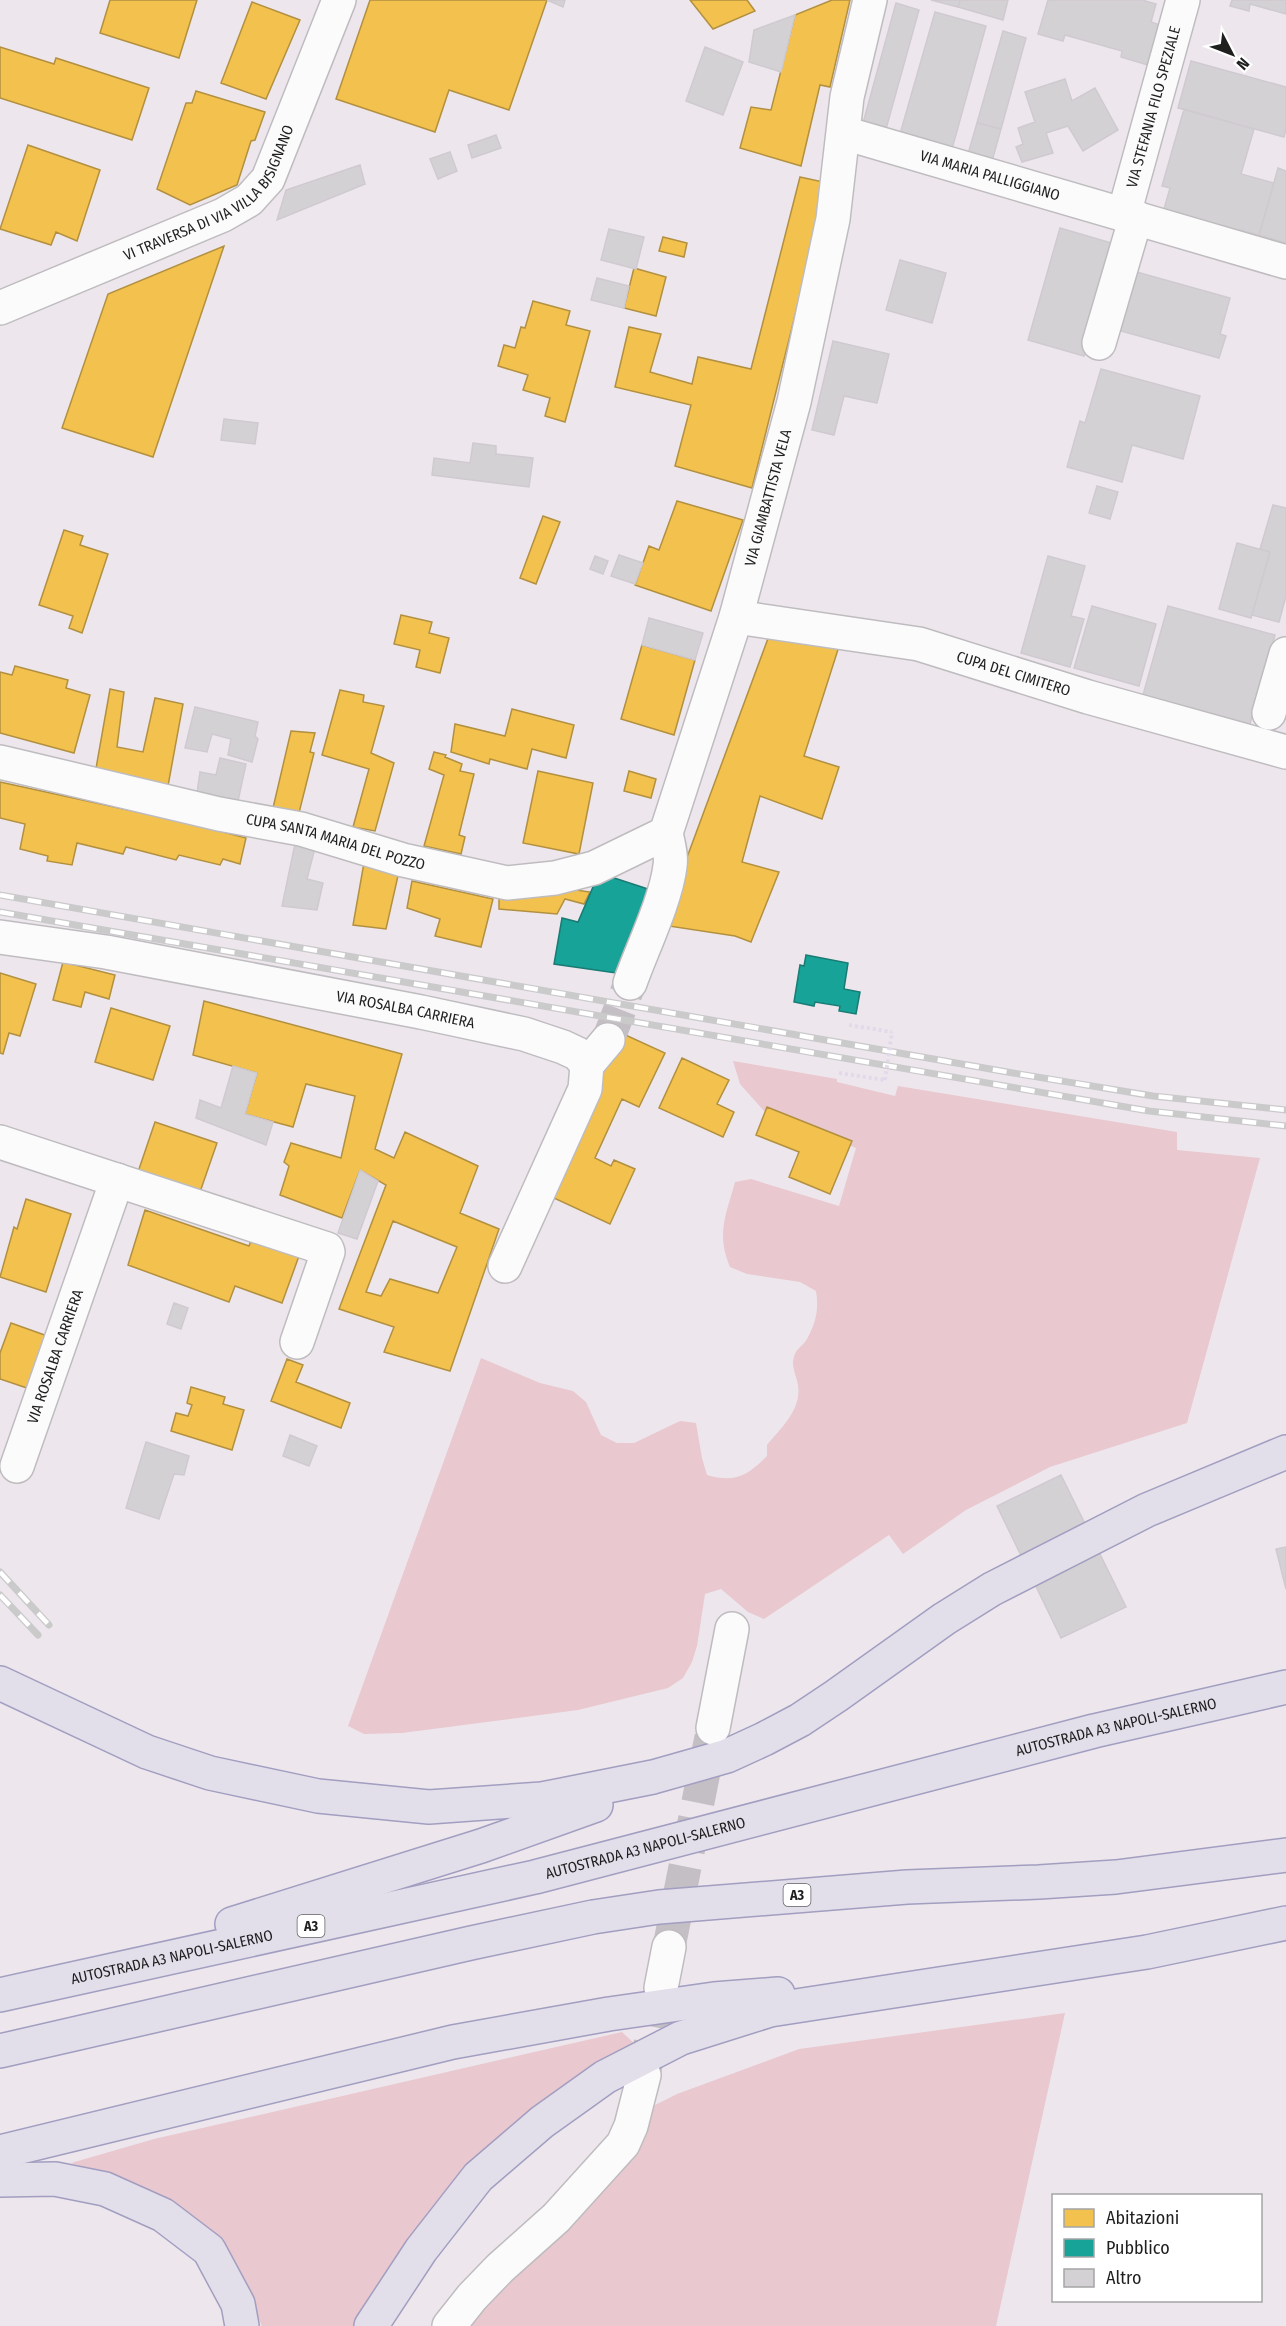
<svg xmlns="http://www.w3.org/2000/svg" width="1286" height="2326" font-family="'Fira Sans Condensed',sans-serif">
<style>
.grass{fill:#e9c8cf}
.homes{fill:#f2c14e;stroke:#b39040;stroke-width:1.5;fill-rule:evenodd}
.public{fill:#17a398;stroke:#197b74;stroke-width:1.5}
.building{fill:#d4d1d5;stroke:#cfc9d0;stroke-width:1.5}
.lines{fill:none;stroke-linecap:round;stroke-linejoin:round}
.minor-tunnel{stroke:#c4bfc4;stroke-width:33;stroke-dasharray:33 16;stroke-linecap:butt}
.minor-casing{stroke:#bfbcbf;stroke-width:36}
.highway-casing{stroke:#a29ec0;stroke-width:36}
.path{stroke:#e2d9ea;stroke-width:4;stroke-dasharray:3 3;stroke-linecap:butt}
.minor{stroke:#fcfbfc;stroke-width:33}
.highway{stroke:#e2deea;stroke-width:33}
.rail-casing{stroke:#cbcacb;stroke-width:7}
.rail{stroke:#fff;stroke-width:4.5;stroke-dasharray:14;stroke-linecap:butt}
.path-bridge{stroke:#e2d9ea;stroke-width:4;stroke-dasharray:3 3;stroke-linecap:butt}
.labels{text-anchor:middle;stroke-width:6;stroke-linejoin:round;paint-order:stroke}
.shield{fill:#fff;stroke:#626262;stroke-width:1.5}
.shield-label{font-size:14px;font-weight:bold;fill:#1f1f1f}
.street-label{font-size:15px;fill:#1f1f1f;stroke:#fff}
</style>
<rect width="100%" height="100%" fill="#ede7ed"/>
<!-- grass -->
<path class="grass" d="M 733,1061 L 837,1079 L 837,1082 L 895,1096 L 898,1086 L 1177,1132 L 1177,1150 L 1260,1158 L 1187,1423 L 1050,1467 L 966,1510 L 903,1554 L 889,1535 L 764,1619 L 748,1612 L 721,1589 L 705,1594 L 697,1646 L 692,1662 L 683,1678 L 668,1688 L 578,1710 L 402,1733 L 364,1734 L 348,1726 L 481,1358 L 540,1383 L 573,1391 L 586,1402 L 601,1435 L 617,1443 L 634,1443 L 680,1421 L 696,1423 L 702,1458 L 707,1475 C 735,1483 747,1476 767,1456 L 767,1445 C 781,1428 802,1409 798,1385 C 796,1373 790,1366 795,1354 C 797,1348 804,1345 807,1339 C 816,1323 819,1309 816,1291 L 800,1282 L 747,1274 L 730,1267 C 716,1234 726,1215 735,1182 L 751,1179 L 839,1206 L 856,1148 L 764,1111 L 740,1084 Z
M 1065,2013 L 996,2326 L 460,2326 L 651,2107 L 677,2094 L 799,2049 Z
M 622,2032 L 635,2044 L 539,2108 L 359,2326 L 262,2326 L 233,2262 L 141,2187 L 71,2163 L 154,2139 Z"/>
<!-- homes -->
<path class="homes" d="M 110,0 L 197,0 L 179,58 L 100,33 Z
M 370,0 L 547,0 L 509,110 L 449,90 L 435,132 L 336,99 Z
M 690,0 L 747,0 L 755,11 L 713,29 Z
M 832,0 L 850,0 L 830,87 L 820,85 L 801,166 L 740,148 L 751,107 L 771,110 L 795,15 Z
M 252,2 L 300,20 L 266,99 L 221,83 Z
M 0,47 L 54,64 L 56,58 L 149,88 L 132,140 L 0,98 Z
M 196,91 L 265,112 L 255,140 L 251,141 L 237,185 L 190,205 L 157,189 L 186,103 L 192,103 Z
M 28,145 L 100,170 L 77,241 L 56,232 L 51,245 L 0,229 Z
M 800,177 L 828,183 L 752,488 L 675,466 L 691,405 L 615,387 L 629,327 L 661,334 L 650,372 L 692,384 L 698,357 L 751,369 Z
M 663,237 L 687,243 L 684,257 L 659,251 Z
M 224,246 L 153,457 L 62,428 L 108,294 Z
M 634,268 L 666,277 L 656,316 L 624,308 Z
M 533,301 L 570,311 L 566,325 L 590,331 L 565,422 L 545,416 L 550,398 L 523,390 L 528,375 L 498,366 L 504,345 L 515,348 L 521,327 L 525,328 Z
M 677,501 L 743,520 L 711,611 L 635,585 L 649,546 L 659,550 Z
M 543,516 L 560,522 L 536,584 L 520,578 Z
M 64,530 L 83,536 L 80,545 L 108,554 L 82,633 L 69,628 L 73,616 L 39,605 Z
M 401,615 L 432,622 L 429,633 L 449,638 L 440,673 L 416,667 L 420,650 L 394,644 Z
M 770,633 L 842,637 L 804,756 L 839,767 L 822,819 L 760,796 L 742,862 L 779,872 L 751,942 L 735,936 L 662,925 Z
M 642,645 L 695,660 L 674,735 L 621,719 Z
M 15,666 L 68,680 L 66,688 L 90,695 L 74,753 L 0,733 L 0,672 L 12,675 Z
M 110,689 L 124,692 L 117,747 L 143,752 L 155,698 L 183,704 L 168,786 L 95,774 Z
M 340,690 L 364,695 L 363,702 L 384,706 L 371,753 L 394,763 L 375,831 L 353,827 L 369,769 L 322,755 Z
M 512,709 L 574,725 L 566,758 L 532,749 L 527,769 L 490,759 L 489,764 L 451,752 L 455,724 L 505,736 Z
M 291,731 L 315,733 L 310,752 L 314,753 L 299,813 L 273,808 Z
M 434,752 L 446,755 L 445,757 L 462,764 L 460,771 L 474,774 L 459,835 L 465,837 L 461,854 L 424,846 L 444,775 L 429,769 Z
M 538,771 L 593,783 L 579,854 L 523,843 Z
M 629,771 L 656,779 L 651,798 L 624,791 Z
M 0,782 L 197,825 L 246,838 L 240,864 L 223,859 L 220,865 L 179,855 L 176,860 L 126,847 L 123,854 L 77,843 L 72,865 L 47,861 L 48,856 L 20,849 L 25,824 L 0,818 Z
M 365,857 L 400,867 L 386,929 L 353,925 Z
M 412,881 L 493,899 L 481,947 L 435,936 L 440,919 L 407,908 Z
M 569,889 L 590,892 L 584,904 L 565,899 L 557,914 L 499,909 L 499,890 Z
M 63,962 L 115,975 L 109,999 L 85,992 L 81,1007 L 53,1000 Z
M 0,973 L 36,984 L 20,1036 L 9,1033 L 3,1054 L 0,1053 Z
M 204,1001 L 402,1054 L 375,1149 L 394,1158 L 405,1132 L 478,1166 L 460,1213 L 499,1229 L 450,1371 L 384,1352 L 394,1327 L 339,1309 L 386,1185 L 360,1170 L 342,1218 L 280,1195 L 289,1166 L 284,1162 L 291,1143 L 341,1158 L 355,1096 L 306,1084 L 293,1127 L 245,1114 L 257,1073 L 193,1055 ZM 393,1221 L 457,1247 L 438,1293 L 390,1279 L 381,1296 L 366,1292 Z
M 111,1008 L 170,1026 L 153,1080 L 95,1062 Z
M 619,1032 L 665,1053 L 639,1107 L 622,1099 L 595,1158 L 611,1166 L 614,1160 L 635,1169 L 610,1224 L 543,1193 Z
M 682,1058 L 729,1080 L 717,1104 L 734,1112 L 723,1137 L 659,1108 Z
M 767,1107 L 852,1141 L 830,1194 L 789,1177 L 799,1152 L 756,1135 Z
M 155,1122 L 217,1143 L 200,1192 L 138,1172 Z
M 26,1199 L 71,1214 L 46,1292 L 0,1277 L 14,1227 L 17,1229 Z
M 145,1210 L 249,1246 L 256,1227 L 303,1245 L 282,1303 L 235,1286 L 229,1302 L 128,1265 Z
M 11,1323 L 53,1338 L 27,1388 L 0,1379 L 0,1353 Z
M 287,1359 L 303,1365 L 296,1382 L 350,1403 L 341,1428 L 271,1401 Z
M 191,1387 L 225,1397 L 223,1404 L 244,1410 L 232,1450 L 171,1431 L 176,1413 L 188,1416 L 192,1405 L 187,1403 Z"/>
<!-- public -->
<path class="public" d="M 599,873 L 654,891 L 616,973 L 554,964 L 562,918 L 578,922 Z
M 806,955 L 848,963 L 844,989 L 860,992 L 856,1014 L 839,1011 L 840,1006 L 815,1002 L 814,1006 L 794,1002 L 800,965 L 804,966 Z"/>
<!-- building -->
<path class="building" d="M 547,0 L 565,0 L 563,7 Z
M 931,0 L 960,0 L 958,7 Z
M 960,0 L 1008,0 L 1003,20 L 958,7 Z
M 1048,0 L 1142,0 L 1156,4 L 1151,22 L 1160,25 L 1148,65 L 1121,57 L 1122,51 L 1065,35 L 1063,41 L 1038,34 Z
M 1232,0 L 1286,0 L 1286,14 L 1250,4 L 1249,11 L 1230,6 Z
M 896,3 L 919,10 L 886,129 L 863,123 Z
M 935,12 L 986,26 L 952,149 L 900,134 Z
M 795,15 L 781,72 L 749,62 L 754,30 Z
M 1003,31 L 1026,38 L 1001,129 L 977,123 Z
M 705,47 L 743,62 L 723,115 L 686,101 Z
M 1191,61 L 1286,87 L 1286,129 L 1284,137 L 1178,108 Z
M 1065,79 L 1072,101 L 1095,88 L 1118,130 L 1083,151 L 1068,126 L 1046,133 L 1053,153 L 1022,162 L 1016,147 L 1023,144 L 1018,128 L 1035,122 L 1025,92 Z
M 1184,109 L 1254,129 L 1241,174 L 1274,183 L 1259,235 L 1240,230 L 1238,238 L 1184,223 L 1187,215 L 1164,209 L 1170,188 L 1162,186 Z
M 977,123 L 1001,129 L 992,161 L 968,154 Z
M 496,135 L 501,148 L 472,158 L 468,145 Z
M 450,152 L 457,171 L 438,179 L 430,159 Z
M 360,165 L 365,184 L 277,220 L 286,190 Z
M 1278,168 L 1286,171 L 1286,243 L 1259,235 Z
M 1060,228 L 1115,244 L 1084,356 L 1028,340 Z
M 609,229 L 644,237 L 636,269 L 601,260 Z
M 900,260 L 946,273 L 932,323 L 886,310 Z
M 1126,269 L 1230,298 L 1220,334 L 1226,336 L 1219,358 L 1110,328 Z
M 597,278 L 629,286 L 624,308 L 591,300 Z
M 833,341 L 889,354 L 877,403 L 844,396 L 834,435 L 812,430 Z
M 1101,369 L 1200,396 L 1183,459 L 1132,445 L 1122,482 L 1067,467 L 1080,421 L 1085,423 Z
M 224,419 L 258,423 L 255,444 L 221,440 Z
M 473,443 L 496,446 L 496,454 L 533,458 L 529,487 L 432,475 L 434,458 L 470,463 Z
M 1097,486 L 1118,492 L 1110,519 L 1089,513 Z
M 1273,505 L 1286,508 L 1286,596 L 1279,622 L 1252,615 L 1270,552 L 1260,549 Z
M 1237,543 L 1270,552 L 1251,618 L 1219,609 Z
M 619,555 L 643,563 L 635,584 L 611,576 Z
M 595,556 L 608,561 L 603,574 L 590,569 Z
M 1048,556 L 1085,566 L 1071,616 L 1084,619 L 1070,667 L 1021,653 Z
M 1092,606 L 1156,624 L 1139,686 L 1074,668 Z
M 1168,606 L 1275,635 L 1250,724 L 1143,695 Z
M 649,618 L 703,633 L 695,660 L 642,645 Z
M 195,707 L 258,722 L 255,736 L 258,739 L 252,762 L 228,755 L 231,739 L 212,734 L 207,752 L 185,748 Z
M 220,758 L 246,764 L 238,801 L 197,793 L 200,772 L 216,775 Z
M 296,839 L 316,844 L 307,879 L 323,883 L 317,910 L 282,906 Z
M 233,1066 L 257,1073 L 245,1114 L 273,1122 L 266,1145 L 196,1118 L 200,1100 L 221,1108 Z
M 360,1170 L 378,1181 L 357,1239 L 338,1233 Z
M 174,1303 L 188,1308 L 181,1329 L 167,1324 Z
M 290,1435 L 317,1446 L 309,1466 L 283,1456 Z
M 146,1442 L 189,1456 L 184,1475 L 174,1474 L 159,1519 L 126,1508 Z
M 1061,1475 L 1126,1607 L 1061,1638 L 997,1506 Z
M 1286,1547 L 1286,1589 L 1276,1549 Z"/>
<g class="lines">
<!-- minor-tunnel -->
<path class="minor-tunnel" d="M 608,1040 L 630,983
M 669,1947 L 711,1737
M 644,2075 L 661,1988"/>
<!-- minor casing -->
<g class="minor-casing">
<g id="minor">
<path id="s1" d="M 844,133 L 1286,262"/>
<path id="s2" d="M 1124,214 L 1183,0"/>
<path id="s3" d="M 0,308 L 223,215 L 249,200 L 268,179 L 339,0"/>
<path d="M 1099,343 L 1136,217"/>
<path id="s4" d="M 736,617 L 919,644 L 1088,697 L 1286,752"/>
<path d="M 1269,713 L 1286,654"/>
<path id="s5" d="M 0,762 L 219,814 L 301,829 L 403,860 L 507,883 L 555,878 L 594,868 L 666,833"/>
<path id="s6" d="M 0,937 L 106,952 L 421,1012 L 524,1034 L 563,1047 L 578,1054 L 587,1065 L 585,1089 L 505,1266"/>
<path id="s7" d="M 630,983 C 642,949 666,900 670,866 C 672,855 668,844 666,833 L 736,617 L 794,402 L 833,219 L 847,97 L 870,0"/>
<path d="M 587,1065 L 608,1040"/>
<path d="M 0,1142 L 327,1249 L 328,1252 L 297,1342"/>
<path id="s8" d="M 17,1466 L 117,1180"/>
<path d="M 713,1728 L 732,1629"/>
<path d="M 661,1988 L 669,1947"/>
<path d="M 449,2326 L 472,2297 L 500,2268 L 556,2218 L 623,2144 L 631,2126 L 644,2075"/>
</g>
</g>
<!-- highway casing -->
<g class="highway-casing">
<g id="highway">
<path d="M 0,1683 L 147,1752 L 210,1773 L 318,1796 L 429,1807 L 542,1799 L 653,1777 L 727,1756 L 764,1739 L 800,1720 L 836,1696 L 944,1619 L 992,1589 L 1147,1510 L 1286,1452"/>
<path d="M 232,1924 L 481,1846 L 596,1805"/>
<path id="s9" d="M 0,1995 L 535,1877 L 1094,1731 L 1286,1687"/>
<path d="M 0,2051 L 471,1943 L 593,1917 L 659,1907 L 907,1887 L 1039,1882 L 1116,1877 L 1286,1855"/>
<path d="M 0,2152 L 453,2042 L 609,2014 L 714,1999 L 778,1994"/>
<path d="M 0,2180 L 55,2179 L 105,2189 L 163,2215 L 209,2250 L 238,2304 L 242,2326"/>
<path d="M 371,2326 L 421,2250 L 478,2177 L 542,2122 L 605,2077 L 681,2038 L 770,2010 L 1147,1952 L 1286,1923"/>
</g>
</g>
<!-- path -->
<path class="path" d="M 849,1025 L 892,1032
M 839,1073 L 885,1080"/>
<!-- minor -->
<use href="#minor" class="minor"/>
<!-- highway -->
<use href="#highway" class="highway"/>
<!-- rail casing -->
<g class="rail-casing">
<path id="rail" d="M 0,895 L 1013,1073 L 1153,1096 L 1286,1110
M 0,912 L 1149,1111 L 1286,1126
M 0,1572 L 49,1625
M 0,1595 L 38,1635"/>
</g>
<!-- rail -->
<use href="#rail" class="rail"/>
<!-- path-bridge -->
<path class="path-bridge" d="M 885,1080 L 892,1032"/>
</g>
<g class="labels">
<!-- shield labels -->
<g class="shield">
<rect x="783.5" y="1884" width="27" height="22" rx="4.5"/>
<rect x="297.5" y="1915" width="27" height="22" rx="4.5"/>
</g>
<g class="shield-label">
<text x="797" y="1900">A3</text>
<text x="311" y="1931">A3</text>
</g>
<!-- street labels -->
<g class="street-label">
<text dy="5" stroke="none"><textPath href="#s2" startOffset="111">VIA STEFANIA FILO SPEZIALE</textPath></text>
<text dy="5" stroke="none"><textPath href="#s1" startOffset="152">VIA MARIA PALLIGGIANO</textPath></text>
<text dy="5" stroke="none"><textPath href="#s3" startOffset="246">VI TRAVERSA DI VIA VILLA BISIGNANO</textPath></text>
<text dy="5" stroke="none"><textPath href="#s7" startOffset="508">VIA GIAMBATTISTA VELA</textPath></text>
<text dy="5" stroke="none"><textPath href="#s4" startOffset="284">CUPA DEL CIMITERO</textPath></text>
<text dy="5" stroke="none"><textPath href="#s5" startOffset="345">CUPA SANTA MARIA DEL POZZO</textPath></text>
<text dy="5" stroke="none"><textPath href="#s6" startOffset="412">VIA ROSALBA CARRIERA</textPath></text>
<text dy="5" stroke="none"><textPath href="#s8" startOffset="116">VIA ROSALBA CARRIERA</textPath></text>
<text dy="5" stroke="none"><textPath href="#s9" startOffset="1148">AUTOSTRADA A3 NAPOLI-SALERNO</textPath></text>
<text dy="5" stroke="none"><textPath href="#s9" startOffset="662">AUTOSTRADA A3 NAPOLI-SALERNO</textPath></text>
<text dy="5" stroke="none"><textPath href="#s9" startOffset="176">AUTOSTRADA A3 NAPOLI-SALERNO</textPath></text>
</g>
</g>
<!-- legend -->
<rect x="1052" y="2194" width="210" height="108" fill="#ffffff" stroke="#a5a5a5" stroke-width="1.5"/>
<rect x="1064" y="2209" width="30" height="18" fill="#f2c14e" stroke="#a5a5a5" stroke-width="1.5"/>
<text x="1106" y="2224" font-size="18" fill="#1f1f1f">Abitazioni</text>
<rect x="1064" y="2239" width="30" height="18" fill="#17a398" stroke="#a5a5a5" stroke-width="1.5"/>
<text x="1106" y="2254" font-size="18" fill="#1f1f1f">Pubblico</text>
<rect x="1064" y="2269" width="30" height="18" fill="#d4d1d5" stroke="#a5a5a5" stroke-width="1.5"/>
<text x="1106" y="2284" font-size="18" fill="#1f1f1f">Altro</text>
<!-- north arrow -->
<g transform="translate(1232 54) rotate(132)" stroke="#ffffff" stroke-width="4.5" paint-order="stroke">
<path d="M0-4.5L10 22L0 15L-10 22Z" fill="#1f1f1f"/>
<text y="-9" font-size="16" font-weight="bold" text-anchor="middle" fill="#1f1f1f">N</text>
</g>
</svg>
